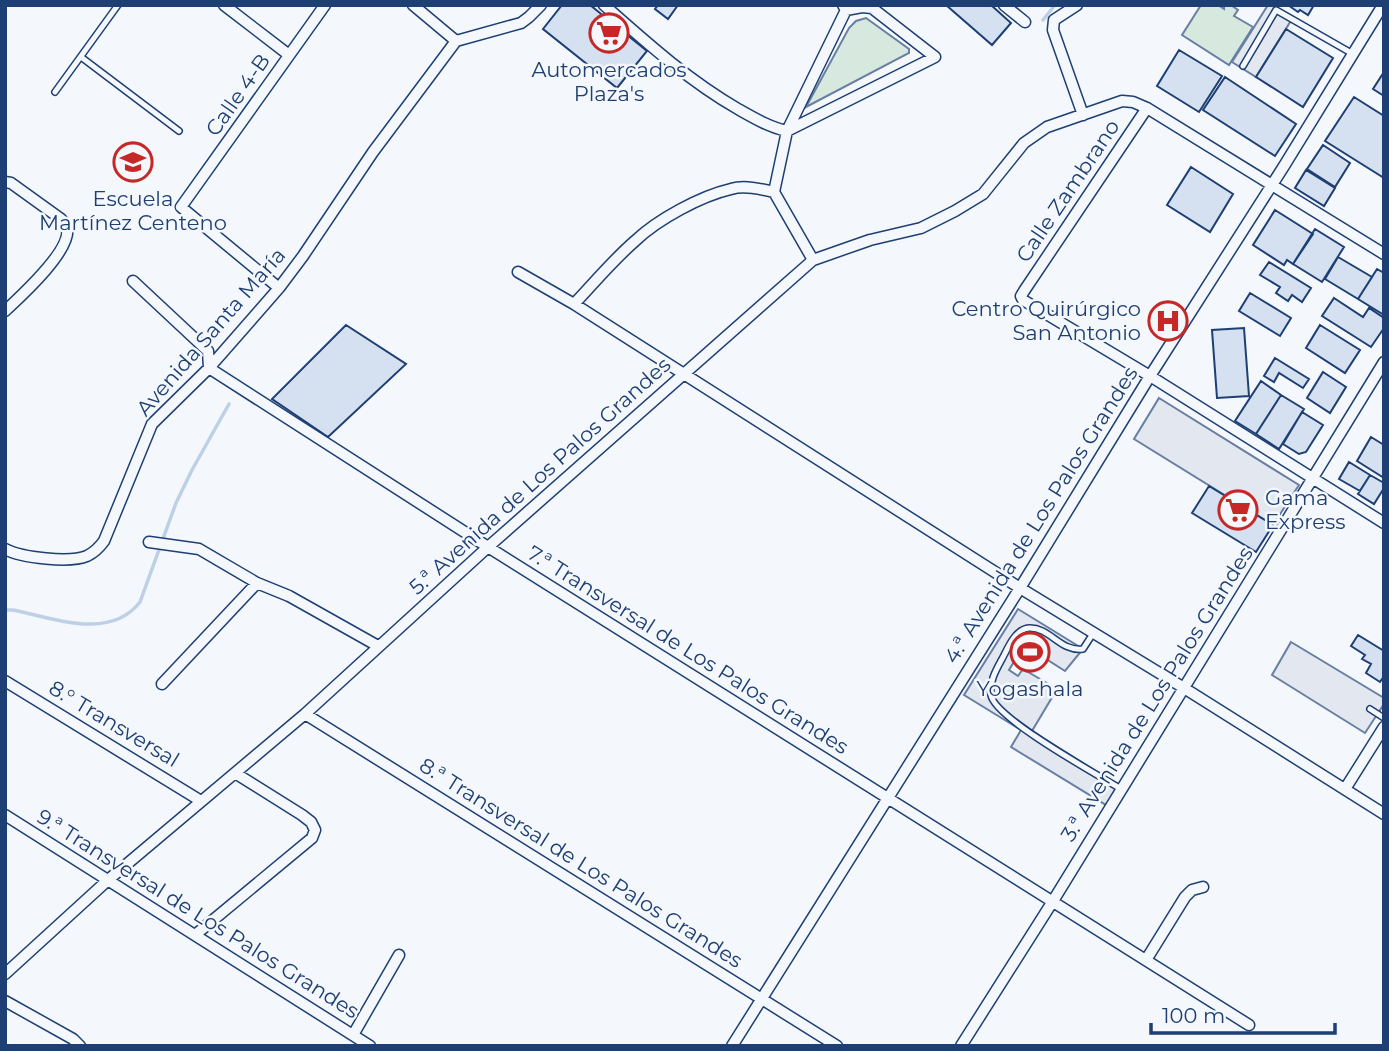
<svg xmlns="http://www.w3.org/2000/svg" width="1389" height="1051" font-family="Montserrat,sans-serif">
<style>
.green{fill:#d7e8df;stroke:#687fa3;stroke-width:2}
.parking{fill:#e3e8f0;stroke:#687fa3;stroke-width:2}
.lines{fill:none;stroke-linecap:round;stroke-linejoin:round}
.stream{stroke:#bed0e5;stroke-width:3.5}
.building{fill:#d5e0f0;stroke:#1d3f73;stroke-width:2}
.service-casing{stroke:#1d3f73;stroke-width:8}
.minor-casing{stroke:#1d3f73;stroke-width:13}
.service{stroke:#f4f7fb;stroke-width:5}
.minor{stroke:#f4f7fb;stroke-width:10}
.labels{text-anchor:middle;stroke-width:5;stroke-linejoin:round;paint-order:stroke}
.poi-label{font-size:21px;fill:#1d3f73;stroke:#f4f7fb}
.street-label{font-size:21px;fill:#1d3f73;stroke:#f4f7fb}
</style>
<rect width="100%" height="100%" fill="#f4f7fb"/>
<!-- green -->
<path class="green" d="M 1201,5 L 1218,5 L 1224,9 L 1224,5 L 1231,5 L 1238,10 L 1234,16 L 1253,27 L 1229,65 L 1182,35 Z
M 866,18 L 909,49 L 909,53 L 806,107 L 849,28 L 856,21 Z"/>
<!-- parking -->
<path class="parking" d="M 1268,5 L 1271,5 L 1292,19 L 1256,77 L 1232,62 Z
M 1159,398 L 1299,485 L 1273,525 L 1134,439 Z
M 1018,609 L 1083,649 L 1065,671 L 1024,645 L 1009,670 L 1018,676 L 1023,669 L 1057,689 L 1032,731 L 1123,788 L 1111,808 L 1011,747 L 1021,730 L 964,695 Z
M 1291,642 L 1384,698 L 1384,704 L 1365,733 L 1272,675 Z"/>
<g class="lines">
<!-- stream -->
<path class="stream" d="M 1043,20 L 1055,5
M 5,610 L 13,610 C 53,618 110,641 140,602 L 176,503 L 192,470 L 229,404"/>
</g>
<!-- building -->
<path class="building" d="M 562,5 L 590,5 L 647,51 L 617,88 L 543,29 Z
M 658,5 L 678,5 L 668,19 L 655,9 Z
M 946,5 L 991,5 L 1011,23 L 992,45 Z
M 1288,5 L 1314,5 L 1308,15 L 1300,10 L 1298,12 Z
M 1286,29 L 1333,58 L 1303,107 L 1256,77 Z
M 1179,50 L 1222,76 L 1199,112 L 1157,86 Z
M 1384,72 L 1384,96 L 1373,89 Z
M 1225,77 L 1296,124 L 1275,156 L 1203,110 Z
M 1354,97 L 1384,116 L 1384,178 L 1325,141 Z
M 1323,145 L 1350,163 L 1335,187 L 1307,169 Z
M 1191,167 L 1233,194 L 1210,232 L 1167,205 Z
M 1306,170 L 1335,188 L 1324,206 L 1295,188 Z
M 1275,210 L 1313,234 L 1293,264 L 1287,260 L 1284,265 L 1253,245 Z
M 1315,229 L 1344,247 L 1322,282 L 1293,264 Z
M 1338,257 L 1372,277 L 1358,299 L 1325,279 Z
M 1269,262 L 1311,288 L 1302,302 L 1292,295 L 1288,301 L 1276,293 L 1280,287 L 1260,275 Z
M 1377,269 L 1384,273 L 1384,315 L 1358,299 Z
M 1250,293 L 1291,318 L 1280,336 L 1239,311 Z
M 1334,298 L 1363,317 L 1369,308 L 1384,318 L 1384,328 L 1371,347 L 1322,316 Z
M 346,325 L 406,364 L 328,437 L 272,399 Z
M 1320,325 L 1360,350 L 1345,373 L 1306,348 Z
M 1244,328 L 1249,396 L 1217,398 L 1212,330 Z
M 1275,358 L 1309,379 L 1303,388 L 1279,373 L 1274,382 L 1264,376 Z
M 1323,372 L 1346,387 L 1330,413 L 1307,398 Z
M 1261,381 L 1281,395 L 1256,434 L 1235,421 Z
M 1281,395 L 1304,409 L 1279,449 L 1256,434 Z
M 1302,412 L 1323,425 L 1306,452 L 1299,454 L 1283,444 Z
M 1371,437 L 1384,445 L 1384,478 L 1357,461 Z
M 1349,462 L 1370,475 L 1360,491 L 1339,479 Z
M 1370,475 L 1384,483 L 1384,488 L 1374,504 L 1358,494 Z
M 1209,486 L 1273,525 L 1256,552 L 1192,513 Z
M 1358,635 L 1384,651 L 1384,676 L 1380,682 L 1366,673 L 1371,664 L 1362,659 L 1365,655 L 1351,646 Z"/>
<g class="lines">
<!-- service casing -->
<g class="service-casing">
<path id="service" d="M 81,57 L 179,131
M 1243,66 L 1276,10 L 1353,54
M 55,92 L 118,5
M 1094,632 L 1083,649 C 1060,652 1050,627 1029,628 C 1015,629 1008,648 1002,659 C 996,670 989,682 991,695 C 994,718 1098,775 1121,789
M 1370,709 L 1384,718"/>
</g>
<!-- minor casing -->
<g class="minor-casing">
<path id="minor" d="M 224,5 L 289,55
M 413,5 L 456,41
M 604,5 C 647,43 688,80 738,109 C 754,118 769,127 787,131 L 935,57 L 872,8 L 862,7 L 846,10 L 843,5
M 1004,5 L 1025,22
M 1077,5 L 1054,20 L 1053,30 L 1083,115
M 456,41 L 521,23 L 529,17 L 541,5
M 1147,108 L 1024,291 L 1021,296 L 1023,300 L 1150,376 L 1384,523
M 5,182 L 11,183 L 61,219 C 63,221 66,225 67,228 C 72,250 20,297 5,311
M 813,260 L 774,192 L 787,131 L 846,10 L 850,6
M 518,272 L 574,304 L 1020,588 L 1184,688 L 1384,814
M 133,281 L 208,351 L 209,368 L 488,547 L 1249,1025
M 279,288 L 181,207 L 325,5
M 574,304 C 594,283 613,260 635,241 C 658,219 701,196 731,189 C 744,185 761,189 774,192
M 149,542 L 199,549 L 257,583 L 289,596 L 378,646
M 5,549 C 22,558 70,563 87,556 C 95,552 99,548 104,541 L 152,424 L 209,368 L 279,288 L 303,256 L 373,152 L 456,41
M 5,681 L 201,801
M 162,684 L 257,583
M 305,714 L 837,1046
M 1345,789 L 1384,727
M 5,815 L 370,1046
M 195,935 L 312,838 L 315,830 L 311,822 L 302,815 L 235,773
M 1146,960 L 1185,897 L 1192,890 L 1203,887
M 5,974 L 108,880 L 305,714 L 488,547 L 813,260 L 870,240 L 921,228 L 955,211 L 983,194 L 1024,143 L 1047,127 L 1122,101 L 1133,102 L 1147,108 L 1384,254
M 5,1001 L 73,1039 L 80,1046
M 353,1035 L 399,955
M 732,1046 L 1020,588 L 1150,376 L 1284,166 L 1383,5
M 961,1046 L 1053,901 L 1384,362"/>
</g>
<!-- service -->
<use href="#service" class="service"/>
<!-- minor -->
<use href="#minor" class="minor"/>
</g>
<!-- icons -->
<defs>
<g id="supermarket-ring" transform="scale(2.0125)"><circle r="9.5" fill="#f4f7fb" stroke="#c62828" stroke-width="1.5"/><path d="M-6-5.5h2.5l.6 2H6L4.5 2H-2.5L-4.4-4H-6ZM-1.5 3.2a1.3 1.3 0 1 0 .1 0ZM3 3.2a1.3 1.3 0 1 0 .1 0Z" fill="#c62828"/></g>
<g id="school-ring" transform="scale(2.0125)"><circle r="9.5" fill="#f4f7fb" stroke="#c62828" stroke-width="1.5"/><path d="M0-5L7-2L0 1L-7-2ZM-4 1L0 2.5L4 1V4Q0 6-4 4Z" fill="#c62828"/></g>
<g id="hospital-ring" transform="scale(2.0125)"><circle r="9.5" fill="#f4f7fb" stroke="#c62828" stroke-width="1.5"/><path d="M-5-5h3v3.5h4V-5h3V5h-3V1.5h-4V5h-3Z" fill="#c62828"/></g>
<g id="stadium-ring" transform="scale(2.0125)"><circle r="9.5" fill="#f4f7fb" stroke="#c62828" stroke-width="1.5"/><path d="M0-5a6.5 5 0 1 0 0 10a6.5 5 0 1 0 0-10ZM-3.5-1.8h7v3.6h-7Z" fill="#c62828"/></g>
</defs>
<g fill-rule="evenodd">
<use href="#supermarket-ring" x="609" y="33"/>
<use href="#school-ring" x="133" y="162"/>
<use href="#hospital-ring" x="1168" y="321"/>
<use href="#supermarket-ring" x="1238" y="510"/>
<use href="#stadium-ring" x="1030" y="652"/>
</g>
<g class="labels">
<!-- poi labels -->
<g class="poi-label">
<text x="609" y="77">Automercados<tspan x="609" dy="24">Plaza's</tspan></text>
<text x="133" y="206">Escuela<tspan x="133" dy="24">Martínez Centeno</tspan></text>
<text x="1141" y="316" text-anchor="end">Centro Quirúrgico<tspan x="1141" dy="24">San Antonio</tspan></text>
<text x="1265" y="505" text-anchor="start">Gama<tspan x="1265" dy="24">Express</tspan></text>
<text x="1030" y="696">Yogashala</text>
</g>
<!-- street labels -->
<g class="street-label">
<text transform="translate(238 95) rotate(-55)" y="7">Calle 4-B</text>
<text transform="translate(1068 191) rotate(-56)" y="7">Calle Zambrano</text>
<text transform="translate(211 332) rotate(-49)" y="7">Avenida Santa María</text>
<text transform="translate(540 476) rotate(-42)" y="7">5.ª Avenida de Los Palos Grandes</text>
<text transform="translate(1041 515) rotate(-58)" y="7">4.ª Avenida de Los Palos Grandes</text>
<text transform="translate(688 650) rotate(32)" y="7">7.ª Transversal de Los Palos Grandes</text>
<text transform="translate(1157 694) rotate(-58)" y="7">3.ª Avenida de Los Palos Grandes</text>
<text transform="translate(114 724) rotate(31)" y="7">8.° Transversal</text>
<text transform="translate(581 863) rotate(32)" y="7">8.ª Transversal de Los Palos Grandes</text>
<text transform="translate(198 914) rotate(32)" y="7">9.ª Transversal de Los Palos Grandes</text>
</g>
</g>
<!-- border -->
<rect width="1389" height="1051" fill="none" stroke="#1d3f73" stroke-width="14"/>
<!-- scale -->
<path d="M1151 1023v10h184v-10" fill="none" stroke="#1d3f73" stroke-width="3.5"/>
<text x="1162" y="1023" font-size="21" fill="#1d3f73" stroke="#f4f7fb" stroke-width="5" paint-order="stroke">100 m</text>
</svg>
